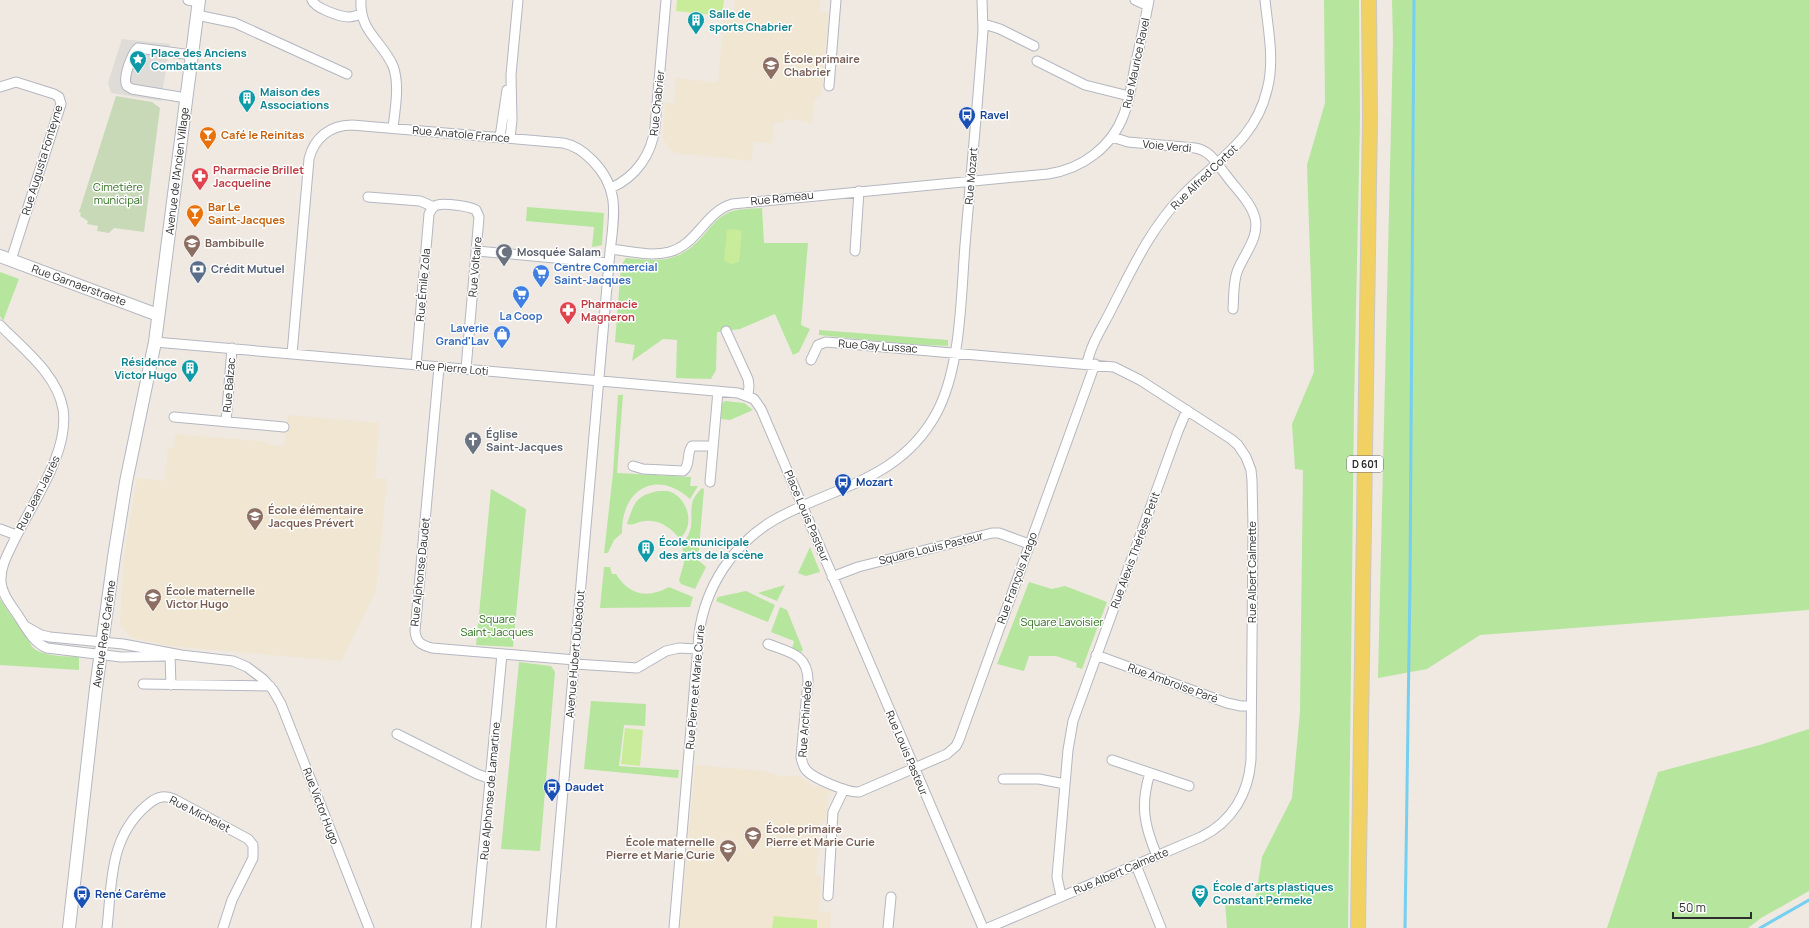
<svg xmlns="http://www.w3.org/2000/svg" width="1809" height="928" font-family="Manrope,sans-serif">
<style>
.education{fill:#f0e6d1}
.green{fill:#b6e59e}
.cemetery{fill:#c8d9b8}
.pitch{fill:#c9ec9a}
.plaza{fill:#dfdcd8}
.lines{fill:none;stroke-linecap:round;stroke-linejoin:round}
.stream{stroke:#75cff0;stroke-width:3}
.street-casing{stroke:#b4b7c1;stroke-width:11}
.secondary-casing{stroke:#b4b7c1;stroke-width:14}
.primary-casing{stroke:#c9c9c9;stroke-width:16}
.street{stroke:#fff;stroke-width:9}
.secondary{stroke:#fff;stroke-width:12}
.primary{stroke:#f2d163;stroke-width:14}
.labels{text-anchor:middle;stroke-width:3;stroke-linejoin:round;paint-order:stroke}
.shield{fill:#fff;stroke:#6d6d6d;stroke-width:1}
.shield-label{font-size:10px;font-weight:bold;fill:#2e2e2e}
.culture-label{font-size:11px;font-weight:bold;fill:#0d838f;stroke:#fff;text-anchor:start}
.education-label{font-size:11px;font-weight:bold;fill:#785e54;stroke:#fff;text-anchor:start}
.street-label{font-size:11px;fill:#2e2e2e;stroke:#fff}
.transit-label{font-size:11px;font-weight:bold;fill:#164399;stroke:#fff;text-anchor:start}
.food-label{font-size:11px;font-weight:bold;fill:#c56008;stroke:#fff;text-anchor:start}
.health-label{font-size:11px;font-weight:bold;fill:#be3a42;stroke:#fff;text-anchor:start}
.park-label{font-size:11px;fill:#2c6e1b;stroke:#fff}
.worship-label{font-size:11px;font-weight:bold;fill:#5b616d;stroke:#fff;text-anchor:start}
.shop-label{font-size:11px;font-weight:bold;fill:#366cbe;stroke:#fff;text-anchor:start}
.service-label{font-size:11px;font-weight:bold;fill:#4e5e75;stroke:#fff;text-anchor:start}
</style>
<rect width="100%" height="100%" fill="#efe9e1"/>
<!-- education -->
<path class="education" d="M 735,0 L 820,0 L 819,12 L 829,13 L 822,91 L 820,96 L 814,99 L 812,124 L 809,124 L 807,121 L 786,119 L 783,122 L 774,122 L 772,143 L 753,142 L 752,161 L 676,153 L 667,146 L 663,138 L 665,103 L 674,103 L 676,78 L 718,83 L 724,18 L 733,18 Z
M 288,415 L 379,423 L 375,478 L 387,479 L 376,591 L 341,661 L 169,646 L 133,638 L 130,636 L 120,625 L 124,555 L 137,478 L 165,481 L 168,447 L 174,448 L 175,434 L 268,442 L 268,445 L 284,446 Z
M 695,765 L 764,771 L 782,777 L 798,775 L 815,787 L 818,786 L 831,791 L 828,796 L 826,819 L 824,823 L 820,823 L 816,876 L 821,877 L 819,911 L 831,912 L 830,928 L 680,928 Z"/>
<!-- green -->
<path class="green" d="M 1324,0 L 1359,0 L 1360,118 L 1354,406 L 1348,928 L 1227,928 L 1225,902 L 1256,896 L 1262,857 L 1292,798 L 1300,712 L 1303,470 L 1295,469 L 1292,424 L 1314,372 L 1307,165 L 1325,103 Z
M 1392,0 L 1809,0 L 1809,610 L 1480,635 L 1427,669 L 1378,678 L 1393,41 Z
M 527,207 L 604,213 L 602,245 L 592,247 L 594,227 L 526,221 Z
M 762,208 L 764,243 L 808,243 L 801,325 L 810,329 L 799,352 L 793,355 L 775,314 L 740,329 L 717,332 L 716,370 L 711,379 L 676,378 L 677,340 L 663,339 L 632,361 L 635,345 L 615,342 L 621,266 L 626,258 C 659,261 677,264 702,237 C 709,229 716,219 726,214 C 735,208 751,209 762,208 Z
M 0,272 L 19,279 L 3,321 L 0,316 Z
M 819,330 L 948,340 L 948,346 L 906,344 L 819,335 Z
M 618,395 L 623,395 L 617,473 L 691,477 L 690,486 L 698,486 L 690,499 C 656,468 621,490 622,533 L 614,540 L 608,553 L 604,553 L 613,473 Z
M 725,401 L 744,403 L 753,410 L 730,420 L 721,419 L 722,403 Z
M 702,488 L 704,489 L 698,560 L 706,567 L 695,589 L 681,584 L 679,580 L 684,563 L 682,543 C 698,529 687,512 694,498 C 696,495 699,491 702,488 Z
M 491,489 L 526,509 L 513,647 L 476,645 Z
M 659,491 C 662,491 665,491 668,491 C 683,495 692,514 687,528 C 686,532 682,536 680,539 C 672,529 660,519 645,521 C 639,521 634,526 627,524 C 634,503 636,495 659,491 Z
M 810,547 L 820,572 L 806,576 L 798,573 Z
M 604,567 L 610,567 L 612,574 L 616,574 C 629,595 647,599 669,587 L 693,597 L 690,607 L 600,608 Z
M 1029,582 L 1052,589 L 1065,586 L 1107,602 L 1082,669 L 1076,667 L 1077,663 L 1056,656 L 1029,656 L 1024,671 L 997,664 Z
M 785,585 L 777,601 L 758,593 Z
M 746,591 L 775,605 L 768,622 L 716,601 L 718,597 Z
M 0,599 C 8,612 17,623 26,635 C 30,640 30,647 36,650 C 49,657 65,656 79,657 L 79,670 L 0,665 Z
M 780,607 L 787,610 L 803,650 L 801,652 L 792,649 L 794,641 L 771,632 Z
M 519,662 L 551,666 L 555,672 L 540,851 L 501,849 Z
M 591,701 L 646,704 L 645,726 L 624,725 L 619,766 L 679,770 L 678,778 L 584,769 Z
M 1809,729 L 1809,891 L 1761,918 L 1748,928 L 1607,928 L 1658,772 L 1760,745 Z"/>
<!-- cemetery -->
<path class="cemetery" d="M 116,96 L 152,102 L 160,108 L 144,232 L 114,228 L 109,233 L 97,231 L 98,226 L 87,224 L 88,221 L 80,216 L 81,213 L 79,212 Z"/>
<!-- pitch -->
<path class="pitch" d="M 677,0 L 724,0 L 722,16 L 676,11 Z
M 734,229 L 742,231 L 739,262 L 732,264 L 724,261 L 727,230 Z
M 625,728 L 643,730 L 640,766 L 621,764 Z
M 774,916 L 817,920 L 817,928 L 772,928 Z"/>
<!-- plaza -->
<path class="plaza" d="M 122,39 L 170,44 L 161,101 L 111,93 L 108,83 Z"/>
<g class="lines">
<!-- stream -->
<path class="stream" d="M 1405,928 L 1410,582 L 1414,0
M 1760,928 L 1809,900"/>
<!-- street casing -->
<g class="street-casing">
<path id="street" d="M 188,0 L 199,2
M 312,0 C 315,8 340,17 349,17 C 353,17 358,15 362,14
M 361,0 C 359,31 382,41 393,66 C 400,85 395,109 393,128
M 1135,0 L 1148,6
M 197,15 L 235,23 L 347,74
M 984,24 L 1000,29 L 1034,46
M 1037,61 L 1085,85 L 1129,96
M 829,86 L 836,0
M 0,87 L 16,82 L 54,94 L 59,97 L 61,104 L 11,260
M 186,98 L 132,89 L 127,86 C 122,79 132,53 138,48 L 192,55
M 500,137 L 507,90
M 1112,137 L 1128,142 L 1195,148 C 1210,150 1217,164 1226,175 C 1235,188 1251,202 1255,218 C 1260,238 1243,255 1237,272 C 1233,284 1234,297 1233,309
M 510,138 L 512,120 L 511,75 L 518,0
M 611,188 C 636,177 652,154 655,127 L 666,0
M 368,197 L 420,201 L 434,207
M 610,249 C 629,251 651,257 669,252 C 697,245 705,212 732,204 L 1048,174 C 1082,169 1112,147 1124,114 C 1130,99 1132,82 1135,66 C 1140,44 1145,22 1149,0
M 477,251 L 609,263
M 855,251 L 859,191
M 0,325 C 23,349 57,374 63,409 C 70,453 30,506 12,545 C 6,557 0,569 1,582 C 2,595 12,606 19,617 C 26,628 34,643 47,648 L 121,657 L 165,656
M 726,331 L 748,379 L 749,386 L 748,395
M 155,342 L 738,393 L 754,399 L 761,409 L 983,928
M 292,354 L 309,159 C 314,138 330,125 352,125 L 563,143 C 574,145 584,152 592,160 C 624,192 612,222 609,263 L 551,928
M 811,360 L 818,345 L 826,342 L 1114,367 L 1140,380 L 1231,439 L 1238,445 L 1246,457 L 1251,470 L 1252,480 L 1253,527 L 1251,759 C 1249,793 1232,822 1201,837 L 988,928
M 1087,364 C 1091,343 1104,325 1113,306 C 1133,267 1151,228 1182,196 C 1215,161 1255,141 1267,90 C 1275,61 1268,29 1265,0
M 416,365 L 429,214 C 431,210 433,206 437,205 C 445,203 469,206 476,210 L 479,217 L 466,369
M 439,367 L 415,631 C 416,642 421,645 432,648 L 575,660
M 174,417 L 284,427
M 226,422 L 232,348
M 633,466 L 643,469 L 683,471 C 691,465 686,453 692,446 L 713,446
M 710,482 L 718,391
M 0,529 L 16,535
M 832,577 L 858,567 L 992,533 L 999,533 L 1029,544
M 25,626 L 41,635 L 50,637 L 123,644 L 181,655 L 233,661 L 247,667 L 263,679 L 273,690 L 281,704 L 369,928
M 768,644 C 789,652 808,654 808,681 L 801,757 C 802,762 803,767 807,771 C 815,779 848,793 859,792 L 947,754 L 956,746 L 959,740 L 1095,364
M 170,655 L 171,685
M 1096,655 L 1227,703 L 1241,706 L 1251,706
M 575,664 L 637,668 L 666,651 L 679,648 L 697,649
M 143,684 L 270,686
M 397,734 L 477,774 L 491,779
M 1112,760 L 1189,786
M 1150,773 C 1140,805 1144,825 1157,856
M 1003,779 L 1039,779 L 1065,784
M 1136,865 L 1161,928
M 828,896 L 833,812 L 844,789
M 1061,896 L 1057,877 L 1068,750 L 1073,721 L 1178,431 L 1187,410
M 107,928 C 112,883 109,838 146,806 C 155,798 163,794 174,799 L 248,839 L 253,845 L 253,858 L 232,900 L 223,928
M 476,928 L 502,654
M 674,928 L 699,634 C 705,587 733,544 774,520 C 834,486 899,481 936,414 C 961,368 961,297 965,245 C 971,174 978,102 983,30 L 982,0
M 888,928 L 891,897"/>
</g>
<!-- secondary casing -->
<g class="secondary-casing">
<path id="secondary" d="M 0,256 L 158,315
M 69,928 L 96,688 L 114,557 L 126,482 L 155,342 L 199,0"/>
</g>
<!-- primary casing -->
<g class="primary-casing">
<path id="primary" d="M 1358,928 L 1370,118 L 1369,0"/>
</g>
<!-- street -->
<use href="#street" class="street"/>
<!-- secondary -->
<use href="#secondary" class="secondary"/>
<!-- primary -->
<use href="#primary" class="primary"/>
</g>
<!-- icons -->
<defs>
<g id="building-pin" transform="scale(0.9)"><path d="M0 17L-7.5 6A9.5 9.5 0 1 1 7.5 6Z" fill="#0f9aa8" stroke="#fff"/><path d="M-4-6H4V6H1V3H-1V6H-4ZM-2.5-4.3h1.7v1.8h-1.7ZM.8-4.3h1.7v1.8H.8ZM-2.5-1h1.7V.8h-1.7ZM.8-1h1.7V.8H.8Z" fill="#fff"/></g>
<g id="sight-pin" transform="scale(0.9)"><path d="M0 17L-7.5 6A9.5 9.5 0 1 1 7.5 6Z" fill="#0f9aa8" stroke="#fff"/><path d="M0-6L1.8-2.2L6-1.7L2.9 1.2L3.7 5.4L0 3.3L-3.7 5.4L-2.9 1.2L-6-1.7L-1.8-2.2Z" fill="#fff"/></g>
<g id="school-pin" transform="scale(0.9)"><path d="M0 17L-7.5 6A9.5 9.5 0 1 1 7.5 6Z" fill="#8d6e63" stroke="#fff"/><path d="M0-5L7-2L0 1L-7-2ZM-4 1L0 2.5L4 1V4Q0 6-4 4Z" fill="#fff"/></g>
<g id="bus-pin" transform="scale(0.9)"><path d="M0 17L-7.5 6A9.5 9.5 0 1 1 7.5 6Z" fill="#1a4fb4" stroke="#fff"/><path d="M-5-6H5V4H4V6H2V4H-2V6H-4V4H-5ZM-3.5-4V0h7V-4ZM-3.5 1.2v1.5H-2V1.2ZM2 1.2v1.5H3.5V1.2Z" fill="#fff"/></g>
<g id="bar-pin" transform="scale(0.9)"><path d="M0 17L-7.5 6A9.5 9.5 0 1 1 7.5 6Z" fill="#e8710a" stroke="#fff"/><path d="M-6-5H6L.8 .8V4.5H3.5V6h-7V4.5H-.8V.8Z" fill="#fff"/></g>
<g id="pharmacy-pin" transform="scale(0.9)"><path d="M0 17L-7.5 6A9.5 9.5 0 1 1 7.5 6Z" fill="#e0444e" stroke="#fff"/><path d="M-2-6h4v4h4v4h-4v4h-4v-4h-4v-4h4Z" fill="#fff"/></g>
<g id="mosque-pin" transform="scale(0.9)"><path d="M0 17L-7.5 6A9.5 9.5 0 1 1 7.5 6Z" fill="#6b7280" stroke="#fff"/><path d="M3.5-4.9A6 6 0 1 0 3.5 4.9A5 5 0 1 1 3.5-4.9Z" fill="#fff"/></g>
<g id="bank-pin" transform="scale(0.9)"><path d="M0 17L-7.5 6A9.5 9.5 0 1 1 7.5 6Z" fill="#5c6f8a" stroke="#fff"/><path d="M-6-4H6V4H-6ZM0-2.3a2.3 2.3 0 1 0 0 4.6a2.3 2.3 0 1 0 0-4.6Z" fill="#fff"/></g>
<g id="supermarket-pin" transform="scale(0.9)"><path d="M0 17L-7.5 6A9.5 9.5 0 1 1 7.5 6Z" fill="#3f7fe0" stroke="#fff"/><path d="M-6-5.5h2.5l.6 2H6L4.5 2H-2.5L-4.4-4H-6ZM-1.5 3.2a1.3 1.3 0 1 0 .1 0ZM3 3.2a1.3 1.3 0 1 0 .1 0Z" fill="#fff"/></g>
<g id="shop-pin" transform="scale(0.9)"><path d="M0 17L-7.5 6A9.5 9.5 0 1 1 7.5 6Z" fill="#3f7fe0" stroke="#fff"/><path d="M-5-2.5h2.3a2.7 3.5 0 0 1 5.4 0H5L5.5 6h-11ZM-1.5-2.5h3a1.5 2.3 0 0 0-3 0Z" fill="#fff"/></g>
<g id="church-pin" transform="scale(0.9)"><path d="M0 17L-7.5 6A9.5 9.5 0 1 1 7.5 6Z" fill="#6b7280" stroke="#fff"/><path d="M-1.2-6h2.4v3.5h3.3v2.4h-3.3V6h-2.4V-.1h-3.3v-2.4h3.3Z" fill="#fff"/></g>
<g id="theatre-pin" transform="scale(0.9)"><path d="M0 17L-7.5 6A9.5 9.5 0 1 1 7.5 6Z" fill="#0f9aa8" stroke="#fff"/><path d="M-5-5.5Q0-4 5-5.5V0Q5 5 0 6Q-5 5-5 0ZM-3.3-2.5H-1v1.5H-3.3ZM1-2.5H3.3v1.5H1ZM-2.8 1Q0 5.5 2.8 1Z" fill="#fff"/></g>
</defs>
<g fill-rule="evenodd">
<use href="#building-pin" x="696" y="20"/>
<use href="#sight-pin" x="138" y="59"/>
<use href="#school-pin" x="771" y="65"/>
<use href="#building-pin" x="247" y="98"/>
<use href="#bus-pin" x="967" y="115"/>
<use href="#bar-pin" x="208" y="135"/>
<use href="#pharmacy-pin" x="200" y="176"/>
<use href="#bar-pin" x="195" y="213"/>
<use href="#school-pin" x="192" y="243"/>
<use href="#mosque-pin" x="504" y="252"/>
<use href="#bank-pin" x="198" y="269"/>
<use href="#supermarket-pin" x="541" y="273"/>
<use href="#supermarket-pin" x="521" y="294"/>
<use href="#pharmacy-pin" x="568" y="310"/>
<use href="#shop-pin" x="502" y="334"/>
<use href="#building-pin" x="190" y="368"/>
<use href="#church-pin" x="473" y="440"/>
<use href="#bus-pin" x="843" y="482"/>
<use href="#school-pin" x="255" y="516"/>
<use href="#building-pin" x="646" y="548"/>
<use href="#school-pin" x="153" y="597"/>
<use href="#bus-pin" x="552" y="787"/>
<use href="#school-pin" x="753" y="835"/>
<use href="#school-pin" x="728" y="848"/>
<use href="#theatre-pin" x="1200" y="893"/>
<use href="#bus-pin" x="82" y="894"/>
</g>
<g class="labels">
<!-- shield labels -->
<rect class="shield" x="1347" y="456" width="36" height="16" rx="3"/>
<g class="shield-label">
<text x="1365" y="468">D 601</text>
</g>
<!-- culture labels -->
<g class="culture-label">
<text x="709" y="18">Salle de<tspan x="709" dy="13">sports Chabrier</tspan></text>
<text x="151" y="57">Place des Anciens<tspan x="151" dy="13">Combattants</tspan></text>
<text x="260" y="96">Maison des<tspan x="260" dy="13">Associations</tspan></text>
<text x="177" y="366" text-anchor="end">Résidence<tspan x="177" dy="13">Victor Hugo</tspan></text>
<text x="659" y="546">École municipale<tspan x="659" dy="13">des arts de la scène</tspan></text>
<text x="1213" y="891">École d'arts plastiques<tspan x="1213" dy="13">Constant Permeke</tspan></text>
</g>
<!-- education labels -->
<g class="education-label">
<text x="784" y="63">École primaire<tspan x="784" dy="13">Chabrier</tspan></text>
<text x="205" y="247">Bambibulle</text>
<text x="268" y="514">École élémentaire<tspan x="268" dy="13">Jacques Prévert</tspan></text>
<text x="166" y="595">École maternelle<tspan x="166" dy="13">Victor Hugo</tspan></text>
<text x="766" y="833">École primaire<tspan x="766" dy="13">Pierre et Marie Curie</tspan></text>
<text x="715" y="846" text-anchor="end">École maternelle<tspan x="715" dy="13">Pierre et Marie Curie</tspan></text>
</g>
<!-- street labels -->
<g class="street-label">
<text transform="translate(1136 63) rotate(-78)" y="4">Rue Maurice Ravel</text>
<text transform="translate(657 103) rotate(-84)" y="4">Rue Chabrier</text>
<text transform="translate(461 134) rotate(5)" y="4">Rue Anatole France</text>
<text transform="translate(1167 146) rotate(5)" y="4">Voie Verdi</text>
<text transform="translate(42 160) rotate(-73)" y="4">Rue Augusta Fonteyne</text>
<text transform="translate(177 171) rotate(-83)" y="4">Avenue de l'Ancien Village</text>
<text transform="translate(971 176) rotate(-85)" y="4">Rue Mozart</text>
<text transform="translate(1204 177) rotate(-44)" y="4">Rue Alfred Cortot</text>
<text transform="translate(782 198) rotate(-6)" y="4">Rue Rameau</text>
<text transform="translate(475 267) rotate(-85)" y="4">Rue Voltaire</text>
<text transform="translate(79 285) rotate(20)" y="4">Rue Garnaerstraete</text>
<text transform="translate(423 285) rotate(-85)" y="4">Rue Émile Zola</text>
<text transform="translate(878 346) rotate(4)" y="4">Rue Gay Lussac</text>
<text transform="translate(452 368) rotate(5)" y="4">Rue Pierre Loti</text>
<text transform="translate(229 385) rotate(-85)" y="4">Rue Balzac</text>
<text transform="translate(38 493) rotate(-63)" y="4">Rue Jean Jaurès</text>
<text transform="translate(807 516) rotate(67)" y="4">Place Louis Pasteur</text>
<text transform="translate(931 548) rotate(-14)" y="4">Square Louis Pasteur</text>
<text transform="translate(1135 550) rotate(-70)" y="4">Rue Alexis Thérèse Petit</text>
<text transform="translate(420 572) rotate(-84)" y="4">Rue Alphonse Daudet</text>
<text transform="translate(1252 572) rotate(-90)" y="4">Rue Albert Calmette</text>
<text transform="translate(1017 578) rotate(-70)" y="4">Rue François Arago</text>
<text transform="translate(104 634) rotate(-82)" y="4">Avenue René Carême</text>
<text transform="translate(575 654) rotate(-85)" y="4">Avenue Hubert Dubedout</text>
<text transform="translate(1173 683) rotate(20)" y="4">Rue Ambroise Paré</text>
<text transform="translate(695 687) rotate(-85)" y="4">Rue Pierre et Marie Curie</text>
<text transform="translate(805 719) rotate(-86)" y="4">Rue Archimède</text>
<text transform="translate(907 753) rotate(67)" y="4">Rue Louis Pasteur</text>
<text transform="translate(490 791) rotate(-85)" y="4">Rue Alphonse de Lamartine</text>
<text transform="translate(321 806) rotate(69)" y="4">Rue Victor Hugo</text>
<text transform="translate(200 814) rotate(27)" y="4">Rue Michelet</text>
<text transform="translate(1121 871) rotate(-23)" y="4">Rue Albert Calmette</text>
</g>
<!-- transit labels -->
<g class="transit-label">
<text x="980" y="119">Ravel</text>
<text x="856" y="486">Mozart</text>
<text x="565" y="791">Daudet</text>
<text x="95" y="898">René Carême</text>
</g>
<!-- food labels -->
<g class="food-label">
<text x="221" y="139">Café le Reinitas</text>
<text x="208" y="211">Bar Le<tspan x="208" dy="13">Saint-Jacques</tspan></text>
</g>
<!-- health labels -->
<g class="health-label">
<text x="213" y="174">Pharmacie Brillet<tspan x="213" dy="13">Jacqueline</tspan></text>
<text x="581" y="308">Pharmacie<tspan x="581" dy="13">Magneron</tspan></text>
</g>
<!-- park labels -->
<g class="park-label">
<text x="118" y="191">Cimetière<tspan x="118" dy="13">municipal</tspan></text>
<text x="497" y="623">Square<tspan x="497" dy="13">Saint-Jacques</tspan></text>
<text x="1062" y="626">Square Lavoisier</text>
</g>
<!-- worship labels -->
<g class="worship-label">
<text x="517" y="256">Mosquée Salam</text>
<text x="486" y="438">Église<tspan x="486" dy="13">Saint-Jacques</tspan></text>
</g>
<!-- shop labels -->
<g class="shop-label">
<text x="554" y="271">Centre Commercial<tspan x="554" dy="13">Saint-Jacques</tspan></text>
<text x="521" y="320" text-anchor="middle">La Coop</text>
<text x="489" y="332" text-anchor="end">Laverie<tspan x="489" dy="13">Grand'Lav</tspan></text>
</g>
<!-- service labels -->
<g class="service-label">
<text x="211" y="273">Crédit Mutuel</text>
</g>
</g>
<!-- scale -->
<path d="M1673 912v6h78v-6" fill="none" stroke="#2e2e2e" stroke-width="2"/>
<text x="1679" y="912" font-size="12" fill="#2e2e2e" stroke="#ffffff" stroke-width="3" paint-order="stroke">50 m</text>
</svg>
